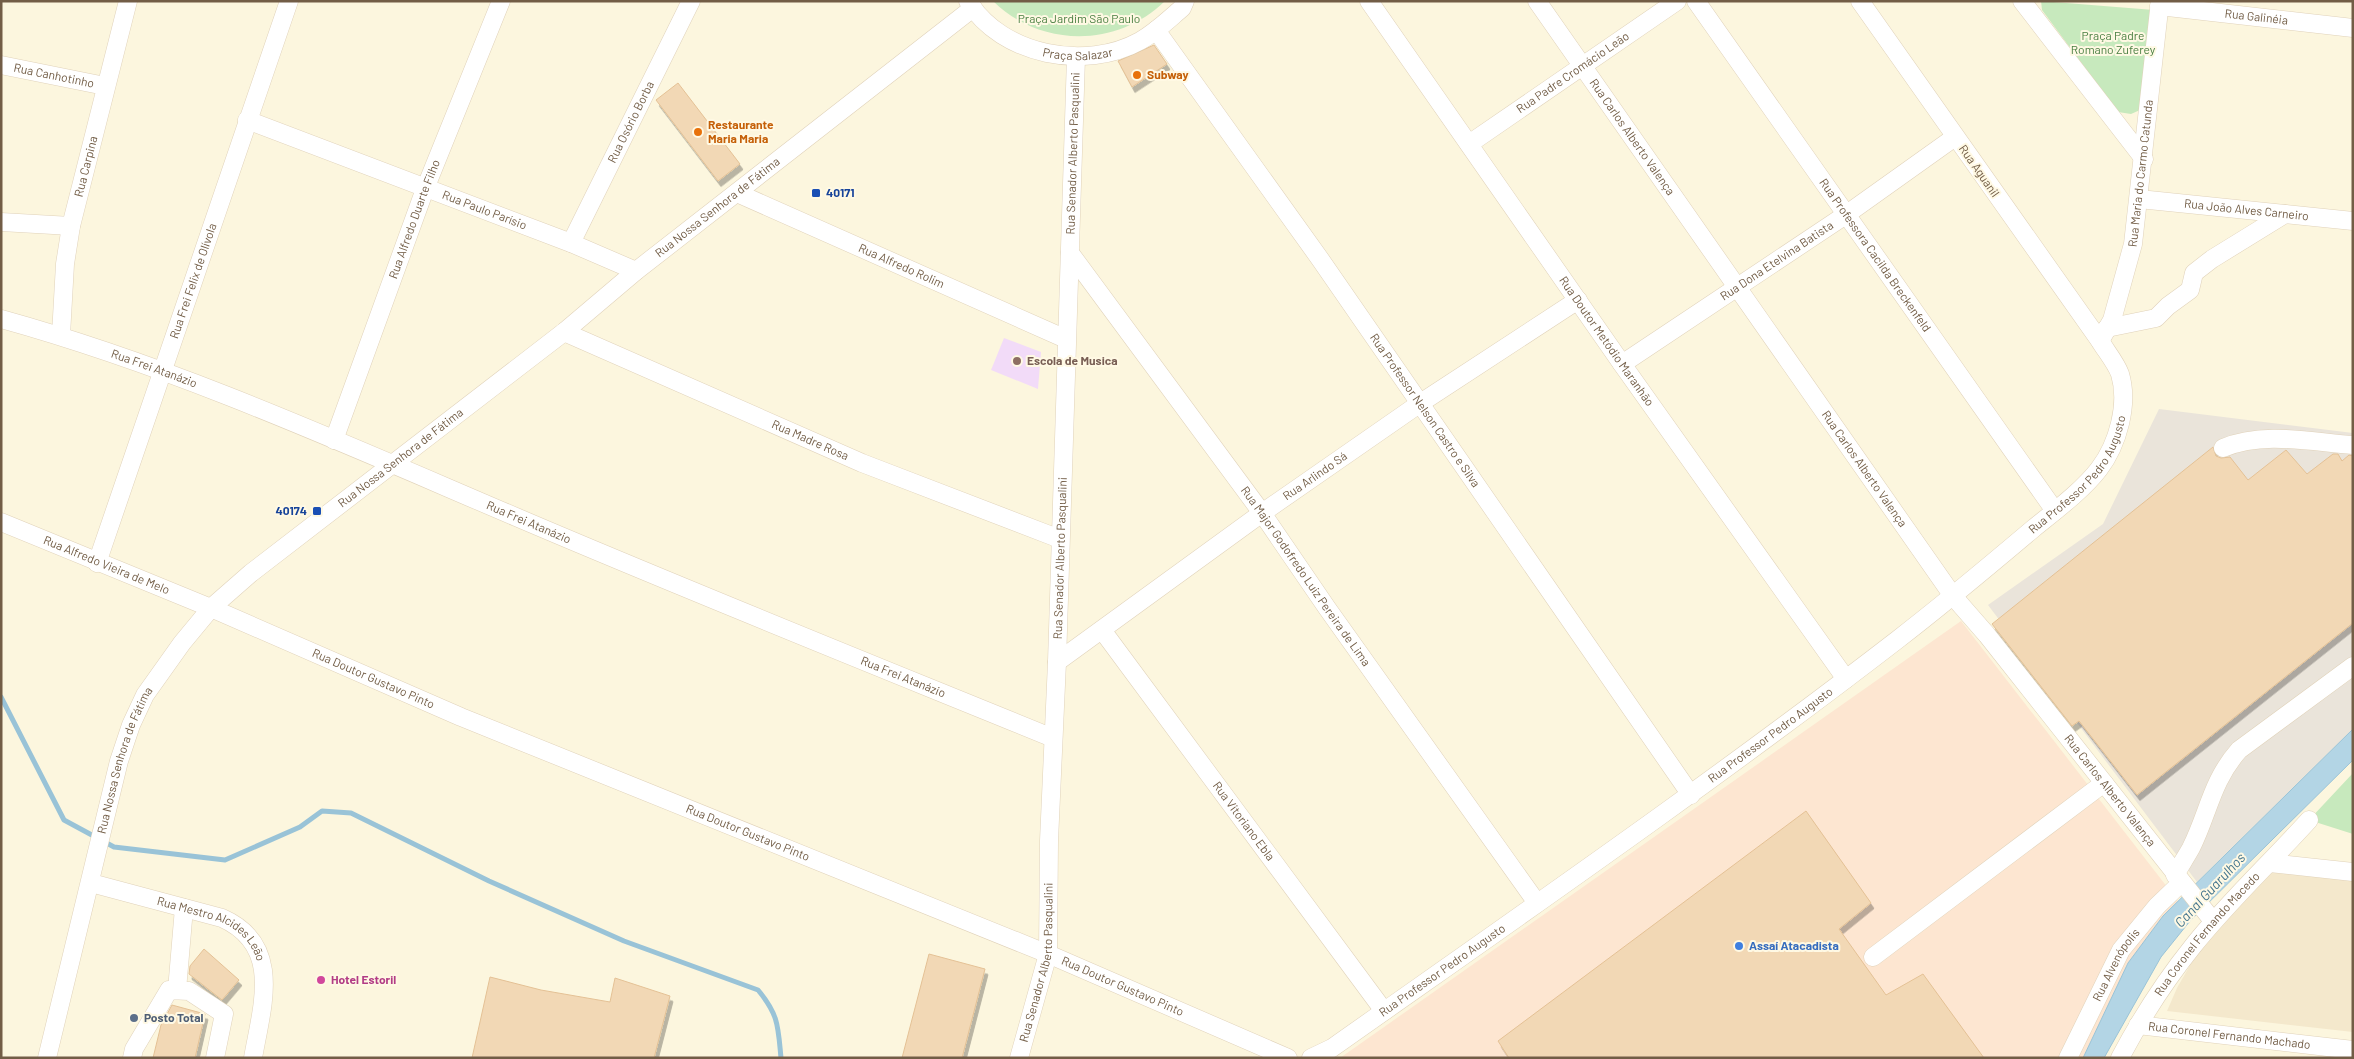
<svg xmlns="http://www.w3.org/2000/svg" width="2354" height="1059" font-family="Barlow,sans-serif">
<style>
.residential{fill:#f4e8cc}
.commercial{fill:#fde6d1}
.industrial{fill:#eae4da}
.education{fill:#f2dbf8}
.green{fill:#c7e9bd}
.water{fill:#b3d5e5;stroke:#99c3d7}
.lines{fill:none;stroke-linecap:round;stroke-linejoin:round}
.stream{stroke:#99c3d7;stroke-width:5}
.building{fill:#f2d8b5;stroke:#e4c195;filter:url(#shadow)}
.minor-casing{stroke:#e0d2ba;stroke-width:19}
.minor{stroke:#fff;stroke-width:18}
.food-dot{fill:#e8710a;stroke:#fff9e4;stroke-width:2}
.transit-dot{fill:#1a4fb4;stroke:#fff9e4;stroke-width:2}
.education-dot{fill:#8d6e63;stroke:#fff9e4;stroke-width:2}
.shop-dot{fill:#3f7fe0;stroke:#fff9e4;stroke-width:2}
.hotel-dot{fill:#d1479c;stroke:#fff9e4;stroke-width:2}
.service-dot{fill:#5c6f8a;stroke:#fff9e4;stroke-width:2}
.labels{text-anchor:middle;stroke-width:4;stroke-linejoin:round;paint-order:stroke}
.street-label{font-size:12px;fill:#725d46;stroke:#fff9e4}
.park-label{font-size:12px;fill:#487e40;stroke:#fff9e4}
.food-label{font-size:12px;font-weight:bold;fill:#c56008;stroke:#fff9e4;text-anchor:start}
.transit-label{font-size:12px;font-weight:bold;fill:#164399;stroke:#fff9e4;text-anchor:start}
.education-label{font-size:12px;font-weight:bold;fill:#785e54;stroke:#fff9e4;text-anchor:start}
.shop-label{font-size:12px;font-weight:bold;fill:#366cbe;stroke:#fff9e4;text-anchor:start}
.hotel-label{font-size:12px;font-weight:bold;fill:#b23c85;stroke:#fff9e4;text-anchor:start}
.service-label{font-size:12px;font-weight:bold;fill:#4e5e75;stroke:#fff9e4;text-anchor:start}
.water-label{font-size:14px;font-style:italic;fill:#42748d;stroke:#fff9e4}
</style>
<defs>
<filter id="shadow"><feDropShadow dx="3" dy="5.5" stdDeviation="0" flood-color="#0004"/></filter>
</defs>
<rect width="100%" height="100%" fill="#fcf6de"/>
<!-- residential -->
<path class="residential" d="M 2270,870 L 2353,879 L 2353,1032 L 2167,1011 L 2177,988 L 2197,953 Z"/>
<!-- commercial -->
<path class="commercial" d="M 1961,621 L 2178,901 L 2163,916 L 2128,963 L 2083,1058 L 1340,1058 Z"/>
<!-- industrial -->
<path class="industrial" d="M 2159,409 L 2353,433 L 2353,729 L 2197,882 L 1988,605 L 2103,524 Z"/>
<!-- education -->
<path class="education" d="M 1004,338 L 1041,352 L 1038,389 L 991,370 Z"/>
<!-- green -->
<path class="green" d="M 993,1 L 1165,1 C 1117,48 1041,48 993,1 Z
M 2041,1 L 2154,10 L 2140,110 L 2131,114 L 2118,112 L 2042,10 Z
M 2353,773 L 2353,834 L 2309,820 Z"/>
<!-- water -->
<path class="water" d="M 2353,729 L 2353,760 L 2190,921 L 2161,957 L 2104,1058 L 2083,1058 L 2128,963 L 2163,916 Z"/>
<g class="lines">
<!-- stream -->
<path class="stream" d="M 1,697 L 64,820 L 114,847 L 225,860 L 300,827 L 322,811 L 351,813 L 489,881 L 624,941 L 758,990 C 779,1015 778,1027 781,1058"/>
</g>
<!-- building -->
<path class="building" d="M 1154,45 L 1167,64 L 1132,87 L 1118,61 Z
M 678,83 L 740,164 L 718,181 L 656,100 Z
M 2213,447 L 2216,456 L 2221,458 L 2230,457 L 2248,480 L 2286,450 L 2307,474 L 2333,454 L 2338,454 L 2342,461 L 2349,455 L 2353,456 L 2353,623 L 2137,795 L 2079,721 L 2072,726 L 1992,624 Z
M 1806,811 L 1871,903 L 1839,929 L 1886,995 L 1923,974 L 1984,1058 L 1509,1058 L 1498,1041 Z
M 204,949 L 239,980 L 222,1000 L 189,974 L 190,966 Z
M 929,954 L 985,969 L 962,1058 L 902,1058 Z
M 490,977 L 541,990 L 610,1002 L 615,978 L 670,996 L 654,1058 L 472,1058 Z
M 172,1005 L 205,1014 L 195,1058 L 153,1058 L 161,1025 Z"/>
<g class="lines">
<!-- minor casing -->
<g class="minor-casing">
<g id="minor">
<path id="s1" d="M 968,1 C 1002,56 1086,71 1140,41 C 1156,32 1169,19 1182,8 L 1185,1"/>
<path id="s2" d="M 1369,1 L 1622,364 L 1846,679"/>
<path id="s3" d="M 1537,1 L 1953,596 L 1987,635 L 2213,921"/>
<path id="s4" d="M 1696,1 L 2055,511"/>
<path d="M 2022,1 L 2144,159"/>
<path id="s5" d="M 2159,6 L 2353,28"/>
<path id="s6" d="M 1156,30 L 1320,259 L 1691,795"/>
<path id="s7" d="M 1,65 L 105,86"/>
<path id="s8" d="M 247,120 L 571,243 L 636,271"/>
<path id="s9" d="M 1469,144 L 1677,1"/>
<path id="s10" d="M 737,193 L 1066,339"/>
<path id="s11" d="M 2139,199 L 2353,221"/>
<path d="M 1,222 L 71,226"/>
<path id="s12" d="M 571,243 L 691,1"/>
<path id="s13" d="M 1070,253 L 1262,513 L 1327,608 L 1537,903"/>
<path id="s14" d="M 1,319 C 178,368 347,445 516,517 C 694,593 874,665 1053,738"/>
<path d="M 2107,328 L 2156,318 L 2168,306 L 2190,290 L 2194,273 L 2212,259 L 2285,214"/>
<path id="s15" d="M 564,332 L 862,463 L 1060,539"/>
<path id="s16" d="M 61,335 L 65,264 L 71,226 L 128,1"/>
<path id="s17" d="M 2100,341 L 2112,320 L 2133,244 L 2160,1"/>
<path id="s18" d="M 1622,364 L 1847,214 L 1955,137"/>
<path id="s19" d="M 334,440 L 425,189 L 501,1"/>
<path d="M 2223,448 C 2263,431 2311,442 2353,445"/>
<path id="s20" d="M 1,522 L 211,608 L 461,717 L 1048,954 L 1288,1058"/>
<path id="s21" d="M 97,563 L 289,1"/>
<path id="s22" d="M 1102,630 L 1384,1011"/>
<path id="s23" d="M 1057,662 L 1262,513 L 1419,404 L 1578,300"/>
<path d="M 2270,863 L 2353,872"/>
<path d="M 2175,875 C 2180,866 2186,857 2191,848 C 2209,812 2211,782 2239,750 L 2353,666"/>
<path id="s24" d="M 91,883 L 222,918 C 283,945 262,1006 253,1058"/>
<path d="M 1873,957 L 2104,783"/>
<path d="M 177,990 L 184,908"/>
<path id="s25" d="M 2138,1025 L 2353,1050"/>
<path id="s26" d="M 47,1058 L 119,761 L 131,725 L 145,695 L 182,643 L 211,608 L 251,573 L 564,332 L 636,271 L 973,8"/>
<path d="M 132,1058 L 134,1049 L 169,990 L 189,991 L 224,1014 L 215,1058"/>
<path id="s27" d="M 1019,1058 L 1048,954 L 1049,841 L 1057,662 L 1076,57"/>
<path id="s28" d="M 1311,1058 L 1332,1048 C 1522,914 1713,782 1897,640 C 1944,604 1989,566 2034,528 C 2055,511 2083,490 2099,469 C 2118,444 2129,404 2120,374 C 2116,363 2106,351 2100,341 L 1860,1"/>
<path id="s29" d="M 2068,1058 L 2121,950 L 2157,906 L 2181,883"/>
<path id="s30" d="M 2120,1058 C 2141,1018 2165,981 2193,946 C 2228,902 2271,862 2309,820"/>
</g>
</g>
<!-- minor -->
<use href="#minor" class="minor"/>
</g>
<!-- markers -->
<g class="food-dot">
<circle cx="1137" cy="75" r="5"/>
<circle cx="698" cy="132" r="5"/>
</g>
<g class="transit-dot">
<rect x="811" y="188" width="10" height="10" rx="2.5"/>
<rect x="312" y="506" width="10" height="10" rx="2.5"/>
</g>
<circle class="education-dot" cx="1017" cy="361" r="5"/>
<circle class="shop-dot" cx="1739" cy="946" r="5"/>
<circle class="hotel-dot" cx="321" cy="980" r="5"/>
<circle class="service-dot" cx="134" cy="1018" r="5"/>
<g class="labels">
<!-- street labels -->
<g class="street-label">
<text dy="4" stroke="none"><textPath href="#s5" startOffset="98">Rua Galinéia</textPath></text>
<text dy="4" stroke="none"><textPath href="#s1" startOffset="128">Praça Salazar</textPath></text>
<text dy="4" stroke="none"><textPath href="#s9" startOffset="126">Rua Padre Cromácio Leão</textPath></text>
<text dy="4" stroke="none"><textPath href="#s7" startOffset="54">Rua Canhotinho</textPath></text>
<text dy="4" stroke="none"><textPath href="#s12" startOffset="135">Rua Osório Borba</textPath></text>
<text dy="4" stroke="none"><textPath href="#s3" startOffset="166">Rua Carlos Alberto Valença</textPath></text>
<text dy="4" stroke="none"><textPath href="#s27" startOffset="909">Rua Senador Alberto Pasqualini</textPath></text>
<text dy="4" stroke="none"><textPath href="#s16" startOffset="171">Rua Carpina</textPath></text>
<text transform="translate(1979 171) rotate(55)" y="4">Rua Aguanil</text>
<text dy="4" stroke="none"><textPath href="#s17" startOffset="174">Rua Maria do Carmo Catunda</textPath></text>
<text dy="4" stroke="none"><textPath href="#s26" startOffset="1132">Rua Nossa Senhora de Fátima</textPath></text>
<text dy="4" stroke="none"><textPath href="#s8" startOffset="254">Rua Paulo Parísio</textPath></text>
<text dy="4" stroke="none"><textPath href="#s11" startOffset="108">Rua João Alves Carneiro</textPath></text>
<text dy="4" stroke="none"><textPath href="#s19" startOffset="235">Rua Alfredo Duarte Filho</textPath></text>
<text dy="4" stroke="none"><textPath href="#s4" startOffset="311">Rua Professora Cacilda Breckenfeld</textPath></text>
<text dy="4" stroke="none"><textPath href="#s18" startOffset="186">Rua Dona Etelvina Batista</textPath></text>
<text dy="4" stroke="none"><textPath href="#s10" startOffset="180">Rua Alfredo Rolim</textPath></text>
<text dy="4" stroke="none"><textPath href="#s21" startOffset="298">Rua Frei Felix de Olívola</textPath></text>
<text dy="4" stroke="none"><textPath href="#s2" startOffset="415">Rua Doutor Metódio Maranhão</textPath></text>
<text dy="4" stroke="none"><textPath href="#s14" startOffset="161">Rua Frei Atanázio</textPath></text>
<text dy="4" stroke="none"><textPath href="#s6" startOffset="466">Rua Professor Nelson Castro e Silva</textPath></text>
<text dy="4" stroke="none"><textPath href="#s15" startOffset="269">Rua Madre Rosa</textPath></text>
<text dy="4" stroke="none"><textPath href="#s26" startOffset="728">Rua Nossa Senhora de Fátima</textPath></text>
<text dy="4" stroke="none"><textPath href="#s3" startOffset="571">Rua Carlos Alberto Valença</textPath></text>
<text dy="4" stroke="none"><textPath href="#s28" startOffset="968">Rua Professor Pedro Augusto</textPath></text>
<text dy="4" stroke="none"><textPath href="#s23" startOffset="318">Rua Arlindo Sá</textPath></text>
<text dy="4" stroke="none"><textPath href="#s14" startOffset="566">Rua Frei Atanázio</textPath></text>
<text dy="4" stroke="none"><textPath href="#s27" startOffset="504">Rua Senador Alberto Pasqualini</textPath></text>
<text dy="4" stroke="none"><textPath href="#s20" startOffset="114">Rua Alfredo Vieira de Melo</textPath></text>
<text dy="4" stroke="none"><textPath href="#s13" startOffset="400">Rua Major Godofredo Luiz Pereira de Lima</textPath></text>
<text dy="4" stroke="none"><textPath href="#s14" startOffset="971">Rua Frei Atanázio</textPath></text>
<text dy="4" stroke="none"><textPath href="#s20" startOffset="404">Rua Doutor Gustavo Pinto</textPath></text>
<text dy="4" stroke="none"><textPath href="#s28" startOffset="562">Rua Professor Pedro Augusto</textPath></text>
<text dy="4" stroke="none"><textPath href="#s26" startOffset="308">Rua Nossa Senhora de Fátima</textPath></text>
<text dy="4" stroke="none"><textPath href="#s3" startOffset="976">Rua Carlos Alberto Valença</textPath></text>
<text dy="4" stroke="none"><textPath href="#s22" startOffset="238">Rua Vitoriano Ebla</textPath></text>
<text dy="4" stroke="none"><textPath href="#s20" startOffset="809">Rua Doutor Gustavo Pinto</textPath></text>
<text dy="4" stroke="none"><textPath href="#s24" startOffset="132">Rua Mestro Alcides Leão</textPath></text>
<text dy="4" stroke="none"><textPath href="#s30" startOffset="152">Rua Coronel Fernando Macedo</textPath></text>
<text dy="4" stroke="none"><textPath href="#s27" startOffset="98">Rua Senador Alberto Pasqualini</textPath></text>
<text dy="4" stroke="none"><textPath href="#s29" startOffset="105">Rua Alvenópolis</textPath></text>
<text dy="4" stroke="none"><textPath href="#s28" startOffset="158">Rua Professor Pedro Augusto</textPath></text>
<text dy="4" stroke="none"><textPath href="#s20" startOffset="1214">Rua Doutor Gustavo Pinto</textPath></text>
<text dy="4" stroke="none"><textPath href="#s25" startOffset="92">Rua Coronel Fernando Machado</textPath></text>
</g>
<!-- park labels -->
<g class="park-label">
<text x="1079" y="23">Praça Jardim São Paulo</text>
<text x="2113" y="40">Praça Padre<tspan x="2113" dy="14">Romano Zuferey</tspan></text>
</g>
<!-- food labels -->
<g class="food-label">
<text x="1147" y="79">Subway</text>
<text x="708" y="129">Restaurante<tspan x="708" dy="14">Maria Maria</tspan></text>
</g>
<!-- transit labels -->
<g class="transit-label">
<text x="826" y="197">40171</text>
<text x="307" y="515" text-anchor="end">40174</text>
</g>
<!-- education labels -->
<g class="education-label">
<text x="1027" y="365">Escola de Musica</text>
</g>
<!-- shop labels -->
<g class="shop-label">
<text x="1749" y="950">Assaí Atacadista</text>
</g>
<!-- hotel labels -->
<g class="hotel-label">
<text x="331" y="984">Hotel Estoril</text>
</g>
<!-- service labels -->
<g class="service-label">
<text x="144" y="1022">Posto Total</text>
</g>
<!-- water labels -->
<g class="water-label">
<text transform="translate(2210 890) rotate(-47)" y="5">Canal Guarulhos</text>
</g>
</g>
<!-- border -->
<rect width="2354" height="1059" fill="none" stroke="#725d46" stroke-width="5"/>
</svg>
